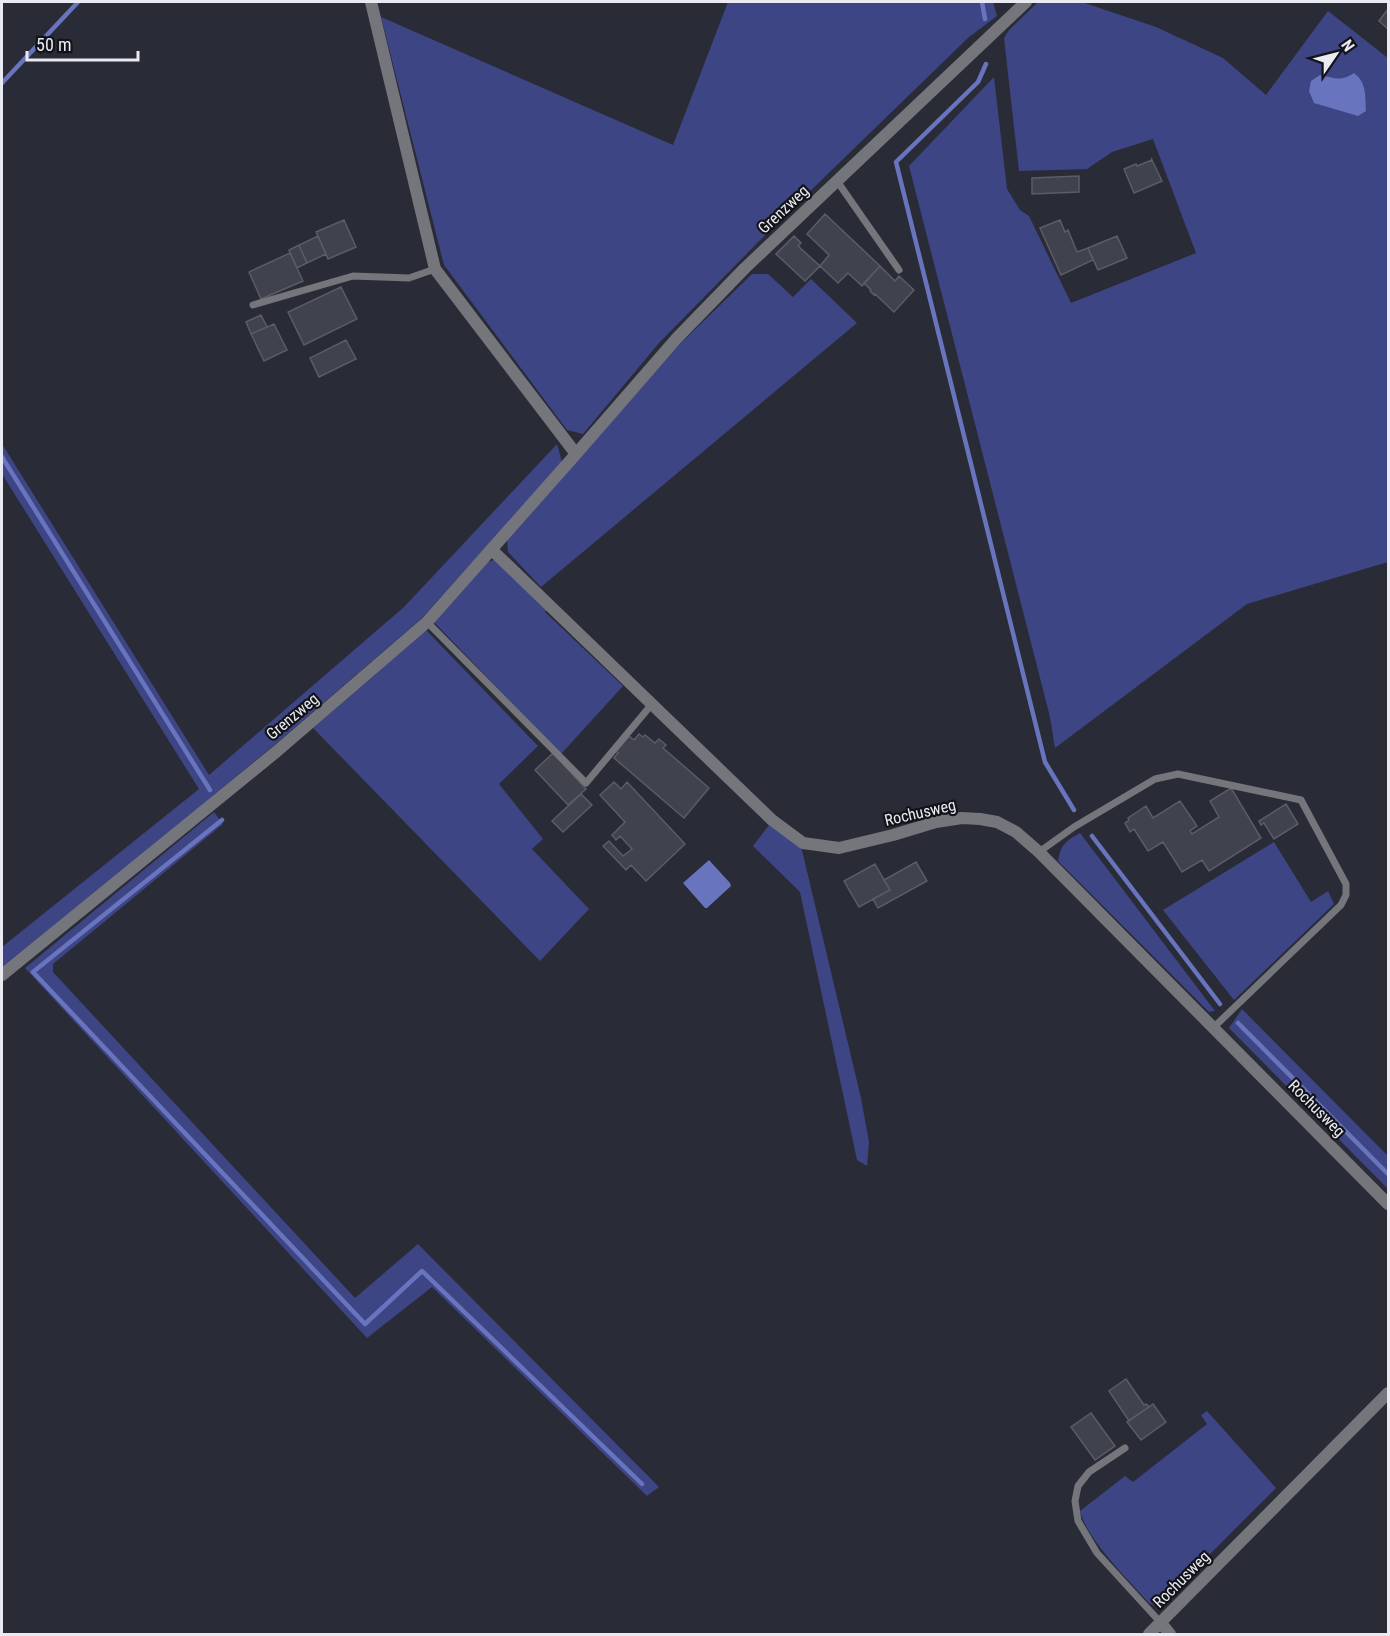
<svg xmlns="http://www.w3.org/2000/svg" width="1390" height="1636" font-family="'Roboto Condensed',sans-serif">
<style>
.green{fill:#3e4584}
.water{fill:#6874be}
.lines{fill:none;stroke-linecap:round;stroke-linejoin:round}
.stream{stroke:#6874be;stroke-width:4.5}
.building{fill:#40424d;stroke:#5a5c68;stroke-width:1.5}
.lane{stroke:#75767c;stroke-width:7}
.street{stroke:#75767c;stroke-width:12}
.labels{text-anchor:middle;stroke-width:4.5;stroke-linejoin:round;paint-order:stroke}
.street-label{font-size:16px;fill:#eaebf2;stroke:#131419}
</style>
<rect width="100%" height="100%" fill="#292b36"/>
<!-- green -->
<path class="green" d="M 728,2 L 993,2 L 997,16 L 969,37 L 771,229 L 659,343 L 583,434 L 567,430 L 444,265 L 381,17 L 673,145 Z
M 1038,2 L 1082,2 L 1156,27 L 1223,58 L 1266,95 L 1328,11 L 1388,58 L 1388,562 L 1247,604 L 1055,748 L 1050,717 L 909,166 L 994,77 L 1007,189 L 1020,210 L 1029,216 L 1071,303 L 1196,253 L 1153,139 L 1112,152 L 1087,169 L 1019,171 L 1004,38 L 1009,30 Z
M 752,274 L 768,274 L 793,297 L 811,279 L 857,323 L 541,587 L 508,552 L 507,538 L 681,343 Z
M 2,444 L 209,775 L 404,607 L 557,444 L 562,462 L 422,618 L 272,747 L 2,969 L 2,947 L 199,789 L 2,474 Z
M 497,559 L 548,608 L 545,612 L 623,686 L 561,754 L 433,621 L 484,563 Z
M 426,630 L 538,746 L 499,784 L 543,839 L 532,849 L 589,909 L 540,961 L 313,728 Z
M 214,812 L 223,824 L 53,964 L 53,972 L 355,1298 L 418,1244 L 659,1487 L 647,1496 L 432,1287 L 367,1338 L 25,968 Z
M 769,825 L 801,846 L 861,1098 L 869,1142 L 867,1166 L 857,1160 L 800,892 L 753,846 Z
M 1080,833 L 1215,1011 L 1209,1012 L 1058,861 C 1061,844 1066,841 1080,833 Z
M 1274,842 L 1311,902 L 1328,891 L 1334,904 L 1234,1000 L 1163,910 Z
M 1242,1009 L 1388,1156 L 1388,1189 L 1229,1028 Z
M 1207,1411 L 1276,1488 L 1157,1607 L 1149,1603 C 1128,1579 1088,1541 1080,1511 L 1125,1476 L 1133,1482 L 1207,1424 L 1201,1415 Z"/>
<!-- water -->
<path class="water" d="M 1354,73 C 1367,83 1365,96 1366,111 L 1358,116 L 1314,103 L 1309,91 L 1311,81 L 1320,75 C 1334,78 1341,82 1354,73 Z
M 709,860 L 730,883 L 731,886 L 707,908 L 705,908 L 683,883 Z"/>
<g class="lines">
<!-- stream -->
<path class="stream" d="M 982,2 L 985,19
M 986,64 L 978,82 L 896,162 L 1045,762 L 1074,810
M 2,83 L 78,2
M 2,457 L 210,790
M 222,820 L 33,972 L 365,1324 L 422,1271 L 642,1484
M 1092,836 L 1220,1004
M 1238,1023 L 1388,1174"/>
</g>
<!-- building -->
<path class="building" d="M 1388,9 L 1388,29 L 1379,21 Z
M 1151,158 L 1162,181 L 1134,193 L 1124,169 L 1136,164 L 1137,166 L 1152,160 Z
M 1079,176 L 1079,192 L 1032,194 L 1032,178 Z
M 825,214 L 880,266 L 862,286 L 848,273 L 838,283 L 820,266 L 829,255 L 807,234 Z
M 344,220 L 356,247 L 328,259 L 316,232 Z
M 1060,220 L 1065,232 L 1068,230 L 1077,252 L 1088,248 L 1093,260 L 1061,275 L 1040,228 Z
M 318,236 L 326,254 L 307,263 L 299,245 Z
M 794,236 L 801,243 L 798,246 L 820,266 L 805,281 L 776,254 Z
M 1117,236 L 1127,258 L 1098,270 L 1088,248 Z
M 299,245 L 307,263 L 297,268 L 289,250 Z
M 290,253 L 303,281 L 261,299 L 249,272 Z
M 880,266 L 895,281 L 899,276 L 914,290 L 894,312 L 875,294 L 874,295 L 870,291 L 871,290 L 864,283 Z
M 341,287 L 357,319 L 304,345 L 288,312 Z
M 261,315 L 267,327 L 251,334 L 246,322 Z
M 274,324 L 287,350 L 264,361 L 251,334 Z
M 346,340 L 356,359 L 319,377 L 310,358 Z
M 639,734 L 643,737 L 645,735 L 655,743 L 659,739 L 666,745 L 663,748 L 709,788 L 684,818 L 614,758 L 618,753 L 616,751 L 629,736 L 634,740 Z
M 553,753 L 586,789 L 568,805 L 535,770 Z
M 614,782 L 621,789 L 627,782 L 685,844 L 646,881 L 631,865 L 626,870 L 603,846 L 609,841 L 623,856 L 632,849 L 620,836 L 616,840 L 612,835 L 625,822 L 600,795 Z
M 1231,788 L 1261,838 L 1209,871 L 1202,860 L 1182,872 L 1163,842 L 1148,851 L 1134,829 L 1130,832 L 1125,823 L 1129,820 L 1128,818 L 1146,806 L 1153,818 L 1180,801 L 1197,826 L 1190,831 L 1192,834 L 1219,817 L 1210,801 Z
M 581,794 L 592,805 L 563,832 L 552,821 Z
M 1286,804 L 1298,824 L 1274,839 L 1264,823 L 1261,825 L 1259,821 Z
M 916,862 L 927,881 L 878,908 L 873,899 L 890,890 L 884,880 Z
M 875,864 L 890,890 L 859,907 L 844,881 Z
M 1126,1379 L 1144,1405 L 1146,1404 L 1149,1407 L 1129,1421 L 1109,1391 Z
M 1153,1404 L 1166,1422 L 1141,1440 L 1127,1422 Z
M 1091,1413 L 1115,1446 L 1095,1460 L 1071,1427 Z"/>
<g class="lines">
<!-- lane -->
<path class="lane" d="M 837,181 L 899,270
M 253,305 L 353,276 L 409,278 L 435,269
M 427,622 L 586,783 L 652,704
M 1039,852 L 1074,827 L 1155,779 L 1178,774 L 1301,800 L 1346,884 L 1346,895 L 1341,905 L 1214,1027
M 1125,1448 L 1089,1472 L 1078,1486 L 1075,1501 L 1078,1521 L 1097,1553 L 1161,1623"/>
<!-- street -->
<path class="street" d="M 371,2 L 435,269 L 576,454
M 492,550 L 772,820 L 803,843 L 839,848 L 893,835 L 936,822 L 962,818 L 980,819 L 997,822 L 1016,832 L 1039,852 L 1388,1204
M 2,975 L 276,752 L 427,622 L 576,454 L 677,338 L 745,268 L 1026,2
M 1161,1623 L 1170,1634
M 1149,1634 L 1388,1393"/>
</g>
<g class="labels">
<!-- street labels -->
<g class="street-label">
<text transform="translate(783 209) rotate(-43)" y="6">Grenzweg</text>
<text transform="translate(292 716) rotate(-40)" y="6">Grenzweg</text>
<text transform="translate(920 812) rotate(-13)" y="6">Rochusweg</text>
<text transform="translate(1317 1108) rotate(45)" y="6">Rochusweg</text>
<text transform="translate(1181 1579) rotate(-45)" y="6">Rochusweg</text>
</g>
</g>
<!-- border -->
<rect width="1390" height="1636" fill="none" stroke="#eaebf2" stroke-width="6"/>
<!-- north arrow -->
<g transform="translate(1336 54) rotate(55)" stroke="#131419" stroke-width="4.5" paint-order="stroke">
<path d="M0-4.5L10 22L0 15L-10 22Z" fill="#eaebf2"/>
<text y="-9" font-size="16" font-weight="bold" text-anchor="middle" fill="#eaebf2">N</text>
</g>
<!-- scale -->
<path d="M27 51v9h111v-9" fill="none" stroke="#eaebf2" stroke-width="3"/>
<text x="36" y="51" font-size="18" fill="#eaebf2" stroke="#131419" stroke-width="4.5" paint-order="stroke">50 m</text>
</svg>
